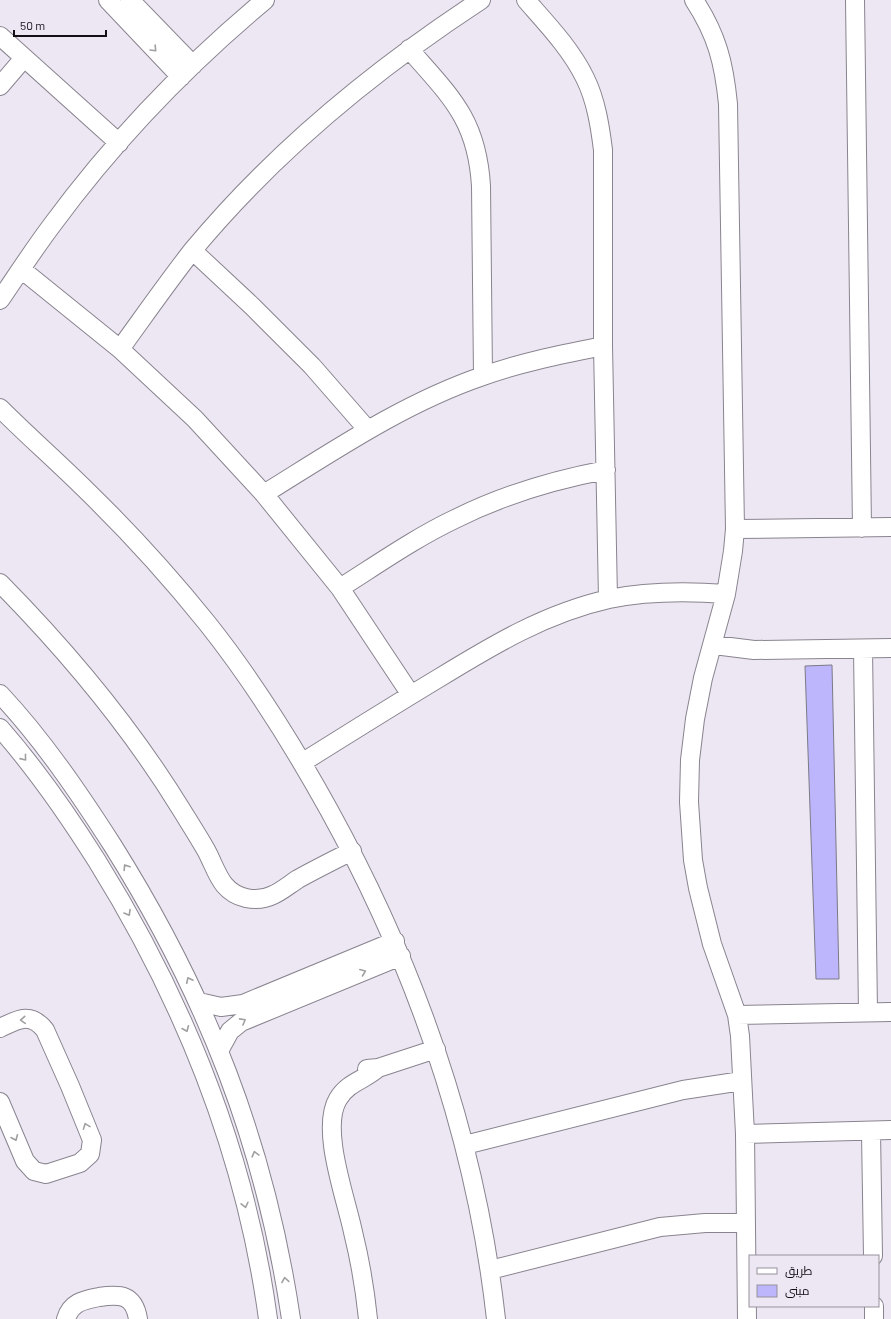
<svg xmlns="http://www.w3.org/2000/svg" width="891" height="1319" font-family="Barlow,Cairo,sans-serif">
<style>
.building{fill:#bdb6fc;stroke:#7b7a86}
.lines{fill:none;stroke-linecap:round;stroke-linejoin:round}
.minor-casing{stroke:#89848f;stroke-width:20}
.minor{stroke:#fff;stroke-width:18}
.oneway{stroke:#a09fa1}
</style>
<rect width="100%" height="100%" fill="#ede7f4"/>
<!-- building -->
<path class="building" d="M 832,665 L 839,979 L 816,979 L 805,666 Z"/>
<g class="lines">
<!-- minor casing -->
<g class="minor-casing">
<path id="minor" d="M 108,0 L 181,77
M 130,0 L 193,65
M 526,0 C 547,24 571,49 585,78 C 596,100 600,126 603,150 L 603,346 L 608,599
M 694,0 C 717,35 724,63 728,104 L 735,529 L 733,551 L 726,594 L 703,678 L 695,719 L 690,760 L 689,802 L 693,860 L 698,888 L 712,944 L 737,1015 L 740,1036 L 745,1134 L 747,1319
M 855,0 L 862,528
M 0,36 L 119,143
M 409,49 C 450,96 477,119 481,186 L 483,376
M 0,86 L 24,58
M 193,251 L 253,307 L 312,366 L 367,429
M 21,269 L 120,349 L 195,419 L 264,494 L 340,588 L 411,695
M 0,300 C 17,275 34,249 52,225 C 113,142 186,66 265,0
M 120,349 C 144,316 167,283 192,251 C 274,152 374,70 481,0
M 0,408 C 29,437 60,464 89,493 C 131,534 170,577 207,623 C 254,682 293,745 329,810 C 416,968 476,1140 496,1319
M 264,494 C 335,450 404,403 483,376 C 522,362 563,354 603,346
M 735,529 L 891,527
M 0,583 C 68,652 130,726 181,809 C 189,822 198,836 206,850 C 217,870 220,892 246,898 C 255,900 265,899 273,895 C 282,891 290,884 298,879 C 316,869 334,860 352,851
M 340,588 C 378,564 415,538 455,519 C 503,495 553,480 606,470
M 714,645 L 754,650 L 891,648
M 863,649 L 868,1012
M 0,694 C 43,740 79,793 113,846 C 207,996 265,1144 291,1319
M 0,728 C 36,769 68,815 97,861 C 184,1001 246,1156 268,1319
M 303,762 C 348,734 394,705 439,678 C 493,645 546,613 609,599 C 648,591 686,591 726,594
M 199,1002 L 221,1007 L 243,1004 L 395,941
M 737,1015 L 891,1012
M 0,1028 C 17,1020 30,1011 45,1030 L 70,1086 L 92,1140 L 90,1154 L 80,1163 L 46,1174 L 34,1171 L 25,1161 L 0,1102
M 219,1051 L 230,1031 L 241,1022 L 401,956
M 367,1069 L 378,1068 L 436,1049
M 871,1132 L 873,1256
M 745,1134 L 891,1130
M 465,1145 L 683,1090 L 742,1081
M 490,1270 L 660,1227 L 705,1223 L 745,1223
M 874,1306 L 874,1319
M 66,1319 C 71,1302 84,1300 99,1297 C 120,1294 134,1294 138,1319
M 368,1319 C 365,1290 360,1260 353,1232 C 346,1198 320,1129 338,1099 C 348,1082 365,1080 378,1068"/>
</g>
<!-- minor -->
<use href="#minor" class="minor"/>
</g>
<!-- one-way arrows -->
<defs><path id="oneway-chevron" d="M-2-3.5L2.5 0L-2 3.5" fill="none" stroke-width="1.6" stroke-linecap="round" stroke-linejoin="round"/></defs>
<g class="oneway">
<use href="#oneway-chevron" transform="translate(154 49) rotate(46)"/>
<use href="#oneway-chevron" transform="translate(24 758) rotate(51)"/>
<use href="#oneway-chevron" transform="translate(126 867) rotate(-122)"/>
<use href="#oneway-chevron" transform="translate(128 913) rotate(60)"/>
<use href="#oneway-chevron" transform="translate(363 972) rotate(-22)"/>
<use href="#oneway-chevron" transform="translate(189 980) rotate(-116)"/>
<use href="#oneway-chevron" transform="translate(23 1020) rotate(176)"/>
<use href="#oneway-chevron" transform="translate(243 1021) rotate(-29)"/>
<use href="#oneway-chevron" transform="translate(186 1029) rotate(67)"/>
<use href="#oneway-chevron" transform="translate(86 1126) rotate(-111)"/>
<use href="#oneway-chevron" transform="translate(15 1138) rotate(67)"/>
<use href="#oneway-chevron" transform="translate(255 1154) rotate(-105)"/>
<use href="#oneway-chevron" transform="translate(245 1205) rotate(77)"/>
<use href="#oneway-chevron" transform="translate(285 1280) rotate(-99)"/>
</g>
<!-- legend -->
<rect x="749" y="1255" width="130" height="52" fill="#ede7f4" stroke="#95919b"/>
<rect x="757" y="1268" width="20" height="6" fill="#ffffff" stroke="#95919b"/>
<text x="785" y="1275" font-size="12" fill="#121015">طريق</text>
<rect x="757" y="1285" width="20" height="12" fill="#bdb6fc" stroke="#95919b"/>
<text x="785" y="1295" font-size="12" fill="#121015">مبنى</text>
<!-- scale -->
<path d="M14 30v6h92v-6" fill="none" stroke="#121015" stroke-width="2"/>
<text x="20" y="30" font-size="12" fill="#121015" stroke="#ede7f4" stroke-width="3" paint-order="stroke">50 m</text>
</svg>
